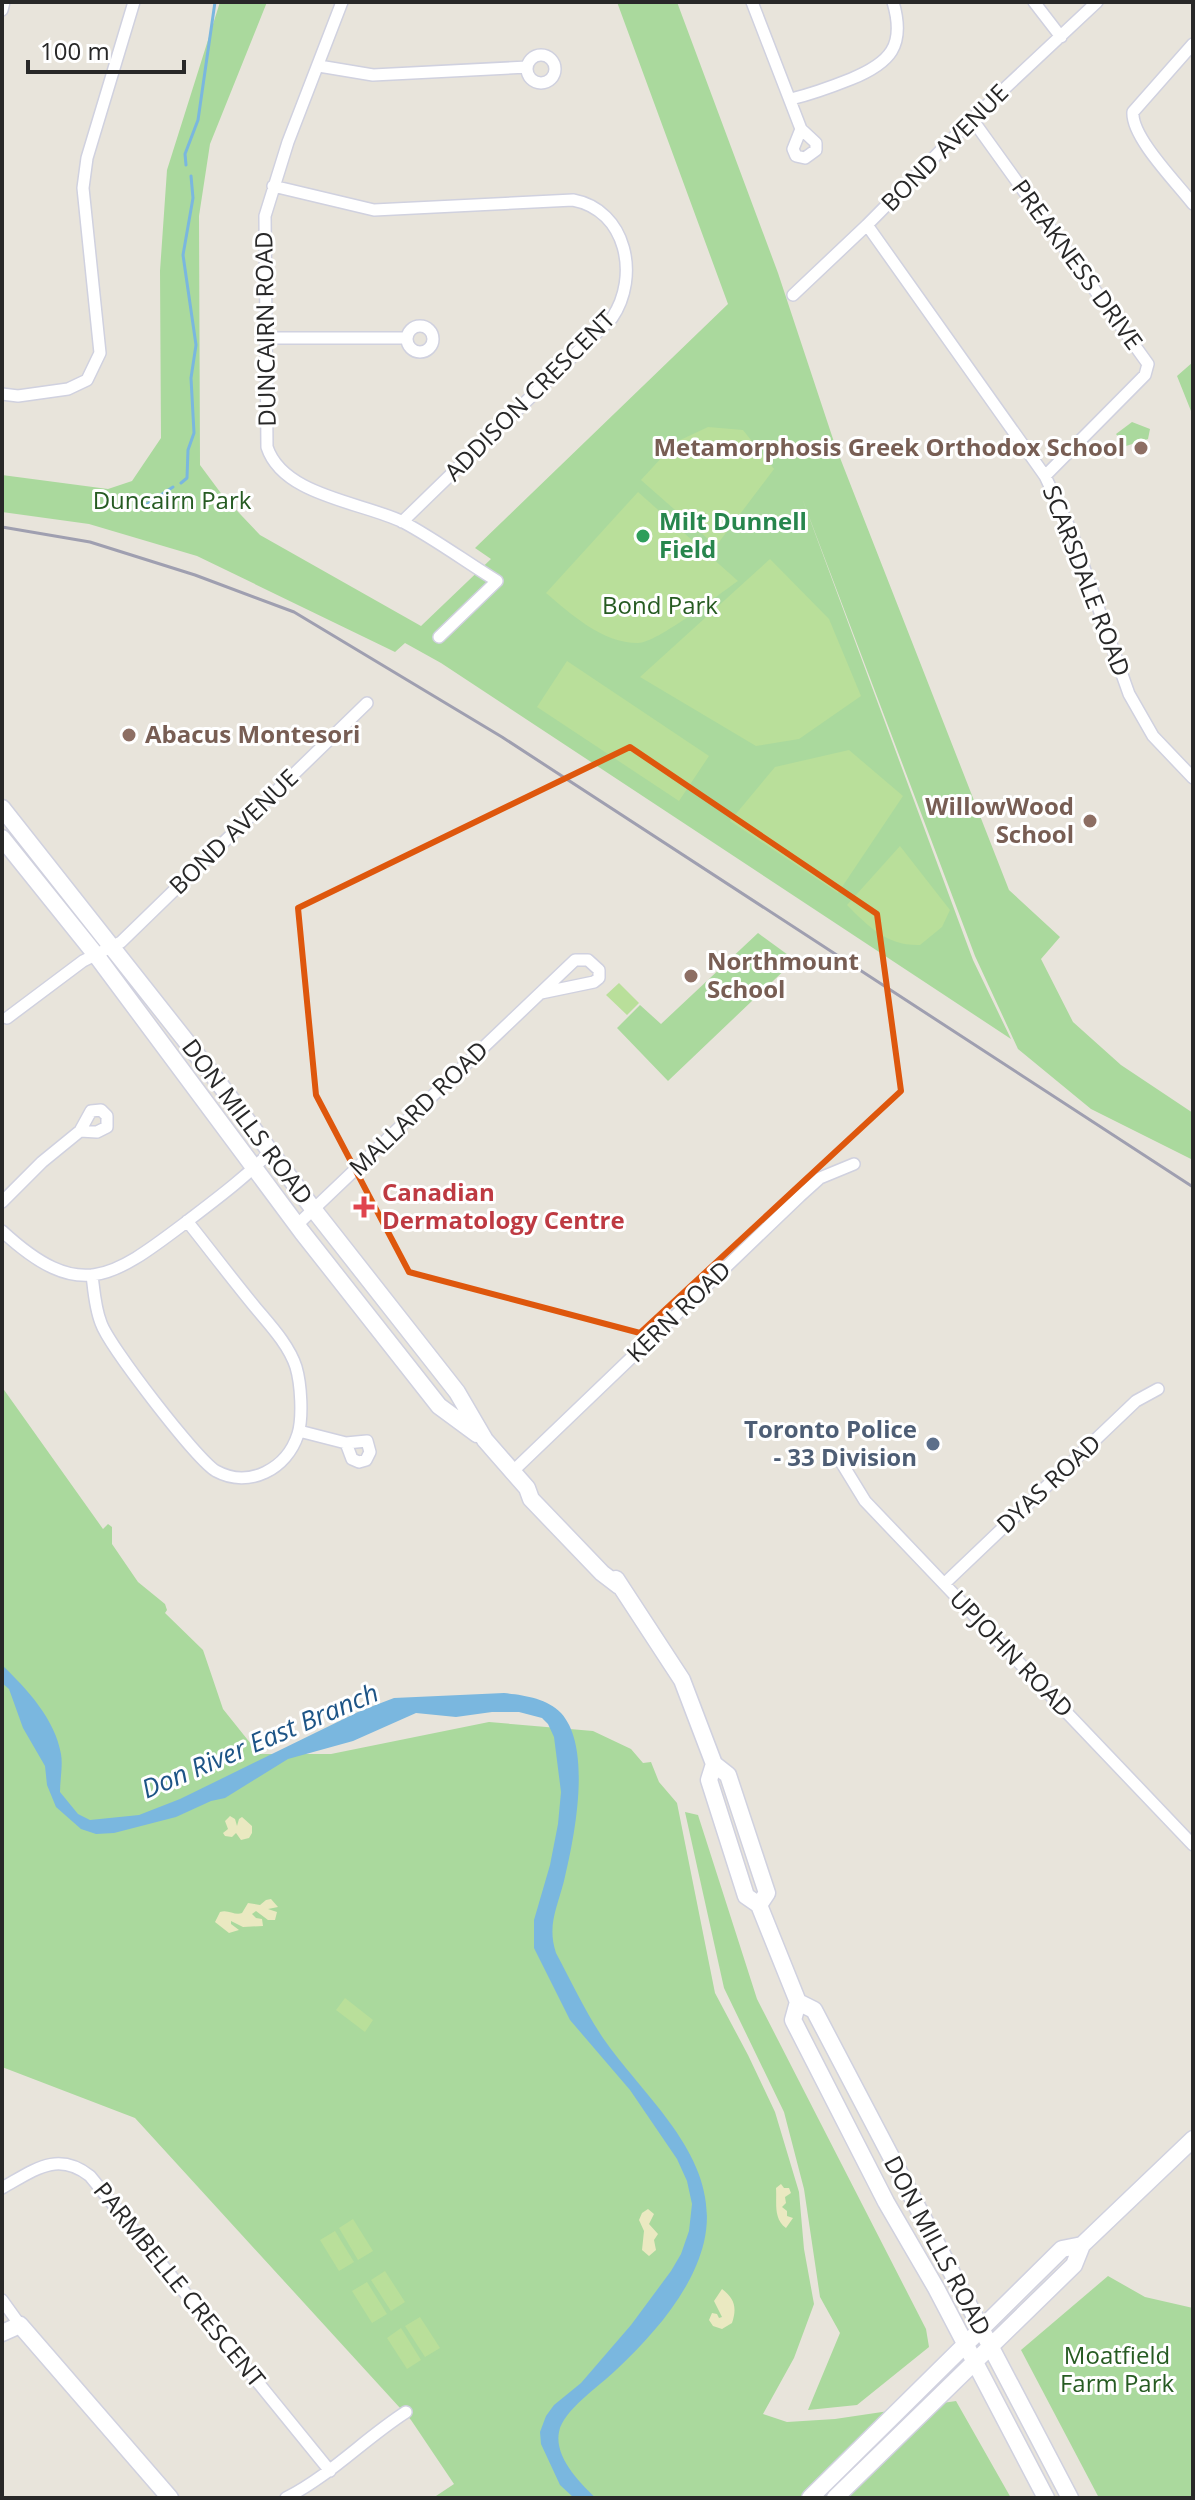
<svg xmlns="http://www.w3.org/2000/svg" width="1195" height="2500" font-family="'Open Sans',sans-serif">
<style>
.green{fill:#aad99d}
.sand{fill:#eae9c1}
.pitch{fill:#b9df9a}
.water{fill:#7ab7df}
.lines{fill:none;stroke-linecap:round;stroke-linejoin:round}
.stream{stroke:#7ab7df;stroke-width:3}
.street-casing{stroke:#d0d1df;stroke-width:14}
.secondary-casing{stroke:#d0d1df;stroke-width:19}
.street{stroke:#fff;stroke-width:11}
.secondary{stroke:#fff;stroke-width:16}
.rail{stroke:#9f9fb0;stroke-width:3}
.marked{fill:none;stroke:#de570d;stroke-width:6;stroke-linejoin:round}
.education-dot{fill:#8d6e63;stroke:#fff;stroke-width:3}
.leisure-dot{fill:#2e9e5b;stroke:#fff;stroke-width:3}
.health-dot{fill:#e0444e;stroke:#fff;stroke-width:3}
.service-dot{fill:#5c6f8a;stroke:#fff;stroke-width:3}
.labels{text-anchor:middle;stroke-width:6;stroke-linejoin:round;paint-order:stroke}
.street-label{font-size:24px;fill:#282828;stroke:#fff}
.education-label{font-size:24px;font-weight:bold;fill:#785e54;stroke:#fff;text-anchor:end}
.park-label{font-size:24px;fill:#265b22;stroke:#fff}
.leisure-label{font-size:24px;font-weight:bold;fill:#27864d;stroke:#fff;text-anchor:start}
.health-label{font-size:24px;font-weight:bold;fill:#be3a42;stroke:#fff;text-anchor:start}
.service-label{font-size:24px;font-weight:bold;fill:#4e5e75;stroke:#fff;text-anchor:end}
.water-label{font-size:26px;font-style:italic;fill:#1d5486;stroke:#fff}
</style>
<rect width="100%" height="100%" fill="#e8e4db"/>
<!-- green -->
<path class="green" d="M 220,2 L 267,2 L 210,144 L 199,216 L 200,465 L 223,496 L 260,535 L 421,626 L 491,559 L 475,548 L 728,304 L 617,2 L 677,2 L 778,273 L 835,445 L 1009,890 L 1060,937 L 1041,959 L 1073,1022 L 1121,1065 L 1193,1113 L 1193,1160 L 1091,1109 L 1018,1049 L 975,956 L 802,498 L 973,960 L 1011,1039 L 441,663 L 405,643 L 395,652 L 197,556 L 89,524 L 2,512 L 2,475 L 108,489 L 132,481 L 161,438 L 160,271 L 167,170 Z
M 1193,362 L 1193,416 L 1177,376 Z
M 1132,422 L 1150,429 L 1148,439 L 1126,446 L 1116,434 Z
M 758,933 L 795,960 L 668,1081 L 617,1028 L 640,1005 L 661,1024 Z
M 2,1387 L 103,1529 L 108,1524 L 112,1527 L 112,1544 L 138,1582 L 165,1604 L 167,1610 L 165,1613 L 203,1650 L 223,1709 L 259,1754 L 331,1754 L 489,1722 L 593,1731 L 631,1749 L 643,1763 L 651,1762 L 659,1782 L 677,1803 L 715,1993 L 748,2055 L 775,2112 L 799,2192 L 804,2249 L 814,2304 L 794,2358 L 763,2414 L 787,2422 L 835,2419 L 956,2401 L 1011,2498 L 433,2498 L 454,2484 L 411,2420 L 135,2118 L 2,2067 Z
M 685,1812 L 698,1815 L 757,1999 L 926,2329 L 929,2347 L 857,2405 L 808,2410 L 840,2333 L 820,2297 L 804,2189 L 784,2112 L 724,1988 Z
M 1108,2276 L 1145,2297 L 1193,2308 L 1193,2498 L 1099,2498 L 1021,2350 Z"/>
<!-- sand -->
<path class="sand" d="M 230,1816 L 235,1819 L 237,1826 L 239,1819 L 242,1817 L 252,1826 L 252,1833 L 249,1838 L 241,1840 L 236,1833 L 232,1837 L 225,1836 L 223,1833 L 228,1829 L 225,1821 Z
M 271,1899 L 278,1907 L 268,1909 L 277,1912 L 275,1920 L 268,1920 L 256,1911 L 252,1914 L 256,1918 L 262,1919 L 263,1926 L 243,1927 L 231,1921 L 231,1924 L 239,1930 L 229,1933 L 215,1922 L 220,1912 C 228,1909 235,1916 242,1913 L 248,1903 L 260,1905 L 266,1900 Z
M 781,2184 L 784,2188 L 789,2188 L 791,2193 L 785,2197 L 786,2203 L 782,2207 L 787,2211 L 787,2216 L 793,2218 L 786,2228 C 773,2218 777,2203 776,2188 Z
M 648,2209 L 654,2214 L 649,2224 L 658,2234 L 654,2240 L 656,2250 L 649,2256 L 642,2250 L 644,2231 L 639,2220 L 642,2213 Z
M 722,2289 C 735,2299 737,2308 732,2323 L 722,2329 L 713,2326 L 709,2320 L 712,2313 L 717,2314 L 719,2318 L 722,2317 L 714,2301 Z"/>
<!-- pitch -->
<path class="pitch" d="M 708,427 L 743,430 L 774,469 L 716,546 L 641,480 L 676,442 Z
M 638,492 L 738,581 C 719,594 657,643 638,643 C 602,643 571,614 546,593 Z
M 770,559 L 829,619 L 861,696 L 799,739 L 756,746 L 640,677 Z
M 567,661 L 709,756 L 679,801 L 537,707 Z
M 849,750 L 903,796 L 838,893 L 730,821 L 775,767 Z
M 900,846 L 950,910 L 942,927 L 920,945 C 887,946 869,927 847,905 Z
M 619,983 L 639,1003 L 627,1015 L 606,995 Z
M 345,1998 L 373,2020 L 365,2032 L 336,2010 Z
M 353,2219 L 373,2251 L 358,2260 L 339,2228 Z
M 335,2231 L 354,2262 L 339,2271 L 320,2240 Z
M 385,2271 L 405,2302 L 391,2311 L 371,2280 Z
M 367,2282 L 387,2314 L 372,2323 L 352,2291 Z
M 420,2317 L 440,2348 L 425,2357 L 405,2326 Z
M 401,2328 L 421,2360 L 407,2369 L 387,2338 Z"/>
<!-- water -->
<path class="water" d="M 2,1665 C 27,1689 55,1719 61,1754 C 63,1766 60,1780 60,1792 L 78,1814 L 90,1820 L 139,1815 L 180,1799 L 360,1711 L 394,1698 L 504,1693 C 523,1695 547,1698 561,1713 C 593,1748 574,1839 564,1881 C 557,1908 547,1926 556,1953 C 571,1981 585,2011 603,2038 C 645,2099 723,2159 704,2242 C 692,2292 652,2336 616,2370 C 600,2386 563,2410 559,2432 C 554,2457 580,2483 596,2498 L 574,2498 L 560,2485 L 541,2444 L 540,2432 L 546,2416 L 554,2405 L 581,2383 L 631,2325 L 671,2271 L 681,2254 L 689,2231 L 692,2204 L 687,2181 L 677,2159 L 630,2090 L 570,2020 L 534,1948 L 534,1920 L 550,1865 L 558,1824 L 561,1792 L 554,1737 L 548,1724 L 542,1718 L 519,1712 L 492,1712 L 456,1717 L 416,1713 L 353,1741 L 288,1759 L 225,1798 L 211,1801 L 176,1817 L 114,1833 L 96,1834 L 81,1829 L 56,1807 L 47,1785 L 45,1766 L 23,1728 L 9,1689 L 2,1683 Z"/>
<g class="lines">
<!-- stream -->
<path class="stream" d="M 186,165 L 185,154 L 198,120 L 215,2
M 181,483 L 187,478 L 188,450 L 194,433 L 191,378 L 196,345 L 183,255 L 193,198 L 191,176
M 141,508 L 173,487"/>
<!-- street casing -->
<g class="street-casing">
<path id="street" d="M 342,2 L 288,142 L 265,216 L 267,447 C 283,496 362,502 403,522 C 435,539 466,562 497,581 L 439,637
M 752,2 L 801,129 L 793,149 L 796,156 L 805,158 L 816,150 L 816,143 L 801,129
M 1034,2 L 1061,37
M 2,10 L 4,2
M 1193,44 L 1133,112 C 1131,137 1177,183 1193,204
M527 69a14 14 0 1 1 28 0a14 14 0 1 1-28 0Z
M 319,66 L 373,75 L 527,67
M 791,99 C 812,94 831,87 851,79 C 890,63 906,46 893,2
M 972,119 L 1148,364 L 1145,375 L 1045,476
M 273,186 L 374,210 L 573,200 C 627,210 640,277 612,318 L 402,522
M 867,225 L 1045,476 L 1071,531 L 1129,694 L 1153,736 L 1193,778
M 793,295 L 867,225 L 972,119 L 1097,2
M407 339a13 13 0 1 1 26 0a13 13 0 1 1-26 0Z
M 267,338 L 407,338
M 2,394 L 18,396 L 68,389 L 87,380 L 100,353 L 83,188 L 87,158 L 134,2
M 7,1018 L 83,961 L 121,942 L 367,703
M 2,1202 L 42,1162 L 80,1131 L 91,1111 L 101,1110 L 107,1116 L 107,1127 L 97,1132 L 80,1131
M 297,1225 L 575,960 L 588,960 L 599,970 L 599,978 L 594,982 L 541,993
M 2,1231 C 79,1302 111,1279 185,1223 C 215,1200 245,1178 271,1151
M 92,1275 C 94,1291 95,1308 101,1323 C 109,1346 196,1459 216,1471 C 249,1489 287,1469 298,1434 C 303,1417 301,1384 296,1367 C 289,1345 270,1325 255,1307 C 232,1279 210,1250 187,1221
M 299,1431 L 346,1443 L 352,1459 L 359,1462 L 366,1460 L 370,1452 L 367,1441 L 346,1443
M 838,1457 L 865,1501 L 1193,1845
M 511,1473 L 800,1196 L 820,1178 L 854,1164
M 944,1584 L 1136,1401 L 1158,1389
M 2,2188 C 33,2171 57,2150 90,2176 L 330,2471
M 2,2300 L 20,2325
M 286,2498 C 331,2475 364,2439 406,2412"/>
</g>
<!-- secondary casing -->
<g class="secondary-casing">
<path id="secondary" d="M 2,808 L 212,1074 L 314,1210 L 457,1392 L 485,1440 L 527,1488 L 531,1499 L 602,1573 L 619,1586
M 2,838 L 96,955 L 302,1232 L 439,1406 L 477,1434
M 616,1579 L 682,1680 L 714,1764 L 728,1775 L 767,1893 L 759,1905
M 714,1764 L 709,1780 L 746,1896 L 759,1905 L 798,2002 L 814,2010 L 1070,2498
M 798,2002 L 793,2020 L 886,2202 L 936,2288 L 1046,2498
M 2,2333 L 20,2325 L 170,2498
M 810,2498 L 1062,2249 L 1082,2245
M 835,2498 L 1074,2265 L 1082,2245 L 1193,2139"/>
</g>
<!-- street -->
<use href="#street" class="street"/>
<!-- secondary -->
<use href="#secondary" class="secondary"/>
<!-- rail -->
<path class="rail" d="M 2,527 L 90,542 L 195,575 L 294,612 L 502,737 L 1193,1187"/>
</g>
<!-- marked area -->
<path class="marked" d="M 630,747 L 877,914 L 901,1091 L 640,1333 L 409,1272 L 316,1095 L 298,908 Z"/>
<!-- markers -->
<g class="education-dot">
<circle cx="1141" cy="448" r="8"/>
<circle cx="129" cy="735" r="8"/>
<circle cx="1090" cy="821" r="8"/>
<circle cx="691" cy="976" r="8"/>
</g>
<circle class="leisure-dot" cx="643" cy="536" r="8"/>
<path class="health-dot" d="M360 1195h8v8h8v8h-8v8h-8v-8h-8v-8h8z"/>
<circle class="service-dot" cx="933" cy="1444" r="8"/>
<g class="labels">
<!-- street labels -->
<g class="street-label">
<text transform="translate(945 148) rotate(-45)" y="8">BOND AVENUE</text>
<text transform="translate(1077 265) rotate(54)" y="8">PREAKNESS DRIVE</text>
<text transform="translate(266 329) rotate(-91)" y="8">DUNCAIRN ROAD</text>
<text transform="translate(530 396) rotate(-45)" y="8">ADDISON CRESCENT</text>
<text transform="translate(1086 581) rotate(69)" y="8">SCARSDALE ROAD</text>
<text transform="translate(234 832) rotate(-44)" y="8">BOND AVENUE</text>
<text transform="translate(419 1109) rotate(-44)" y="8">MALLARD ROAD</text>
<text transform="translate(247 1122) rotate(53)" y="8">DON MILLS ROAD</text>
<text transform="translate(679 1312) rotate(-44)" y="8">KERN ROAD</text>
<text transform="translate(1049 1484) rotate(-43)" y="8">DYAS ROAD</text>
<text transform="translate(1011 1654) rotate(46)" y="8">UPJOHN ROAD</text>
<text transform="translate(937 2246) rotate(62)" y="8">DON MILLS ROAD</text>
<text transform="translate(179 2285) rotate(51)" y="8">PARMBELLE CRESCENT</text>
</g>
<!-- education labels -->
<g class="education-label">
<text x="1125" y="456">Metamorphosis Greek Orthodox School</text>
<text x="145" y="743" text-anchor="start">Abacus Montesori</text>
<text x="1074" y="815">WillowWood<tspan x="1074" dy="28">School</tspan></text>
<text x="707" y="970" text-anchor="start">Northmount<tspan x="707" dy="28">School</tspan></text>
</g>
<!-- park labels -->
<g class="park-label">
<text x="172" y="509">Duncairn Park</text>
<text x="660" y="614">Bond Park</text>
<text x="1117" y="2364">Moatfield<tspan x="1117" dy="28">Farm Park</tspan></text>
</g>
<!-- leisure labels -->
<g class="leisure-label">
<text x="659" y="530">Milt Dunnell<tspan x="659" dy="28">Field</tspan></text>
</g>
<!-- health labels -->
<g class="health-label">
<text x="382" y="1201">Canadian<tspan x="382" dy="28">Dermatology Centre</tspan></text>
</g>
<!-- service labels -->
<g class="service-label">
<text x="917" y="1438">Toronto Police<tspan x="917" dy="28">- 33 Division</tspan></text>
</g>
<!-- water labels -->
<g class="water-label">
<text transform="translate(260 1741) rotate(-23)" y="9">Don River East Branch</text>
</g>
</g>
<!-- border -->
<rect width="1195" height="2500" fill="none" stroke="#282828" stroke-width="8"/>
<!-- scale -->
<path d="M28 60v12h156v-12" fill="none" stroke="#282828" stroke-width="4"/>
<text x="40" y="60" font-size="24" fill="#282828" stroke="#ffffff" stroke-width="6" paint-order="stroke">100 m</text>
</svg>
